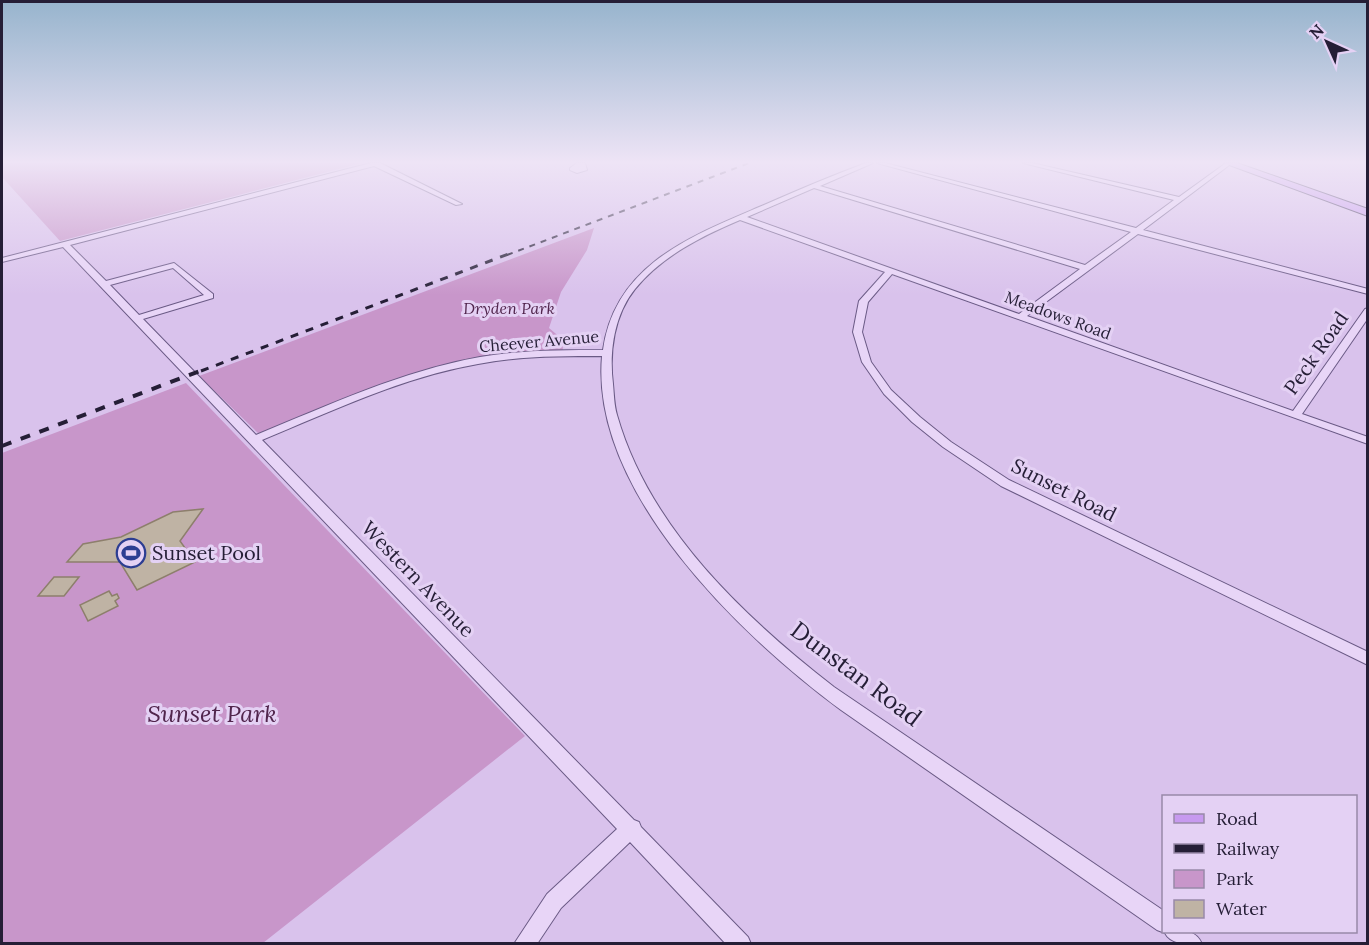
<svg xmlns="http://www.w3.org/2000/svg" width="1369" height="945" font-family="Lora,serif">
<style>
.green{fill:#c896ca}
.water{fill:#bfb3a4;stroke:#8d7f6c;stroke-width:1.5}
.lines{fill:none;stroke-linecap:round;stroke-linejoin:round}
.street-casing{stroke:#6a5a85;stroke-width:2}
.primary-casing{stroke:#392e53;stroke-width:2}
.street{fill:#e8d5f7;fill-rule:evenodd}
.primary{fill:#c79aef;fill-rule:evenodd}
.rail-far2{stroke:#251e36;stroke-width:2;stroke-dasharray:6 6;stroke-linecap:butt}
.rail-far1{stroke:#251e36;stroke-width:3;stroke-dasharray:8 8;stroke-linecap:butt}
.rail{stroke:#251e36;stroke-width:4;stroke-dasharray:10 10;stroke-linecap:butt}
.labels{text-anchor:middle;stroke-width:6;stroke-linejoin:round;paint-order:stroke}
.far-park-label{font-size:16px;font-style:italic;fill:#51254d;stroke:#e4d1f4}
.far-street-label{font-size:16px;fill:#251e36;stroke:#e4d1f4}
.street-label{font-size:20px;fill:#251e36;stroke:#e4d1f4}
.poi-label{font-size:20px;fill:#251e36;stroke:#e4d1f4;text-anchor:start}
.near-street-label{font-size:24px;fill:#251e36;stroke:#e4d1f4}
.near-park-label{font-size:24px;font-style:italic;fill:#51254d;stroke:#e4d1f4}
</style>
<rect width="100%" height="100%" fill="#d9c2ec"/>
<!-- green -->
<path class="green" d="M 2,163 L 362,163 L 60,241 L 2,177 Z
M 594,228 L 587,250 L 561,292 L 549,328 L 562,339 L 563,351 L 500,354 L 448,365 L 259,434 L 199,376 Z
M 186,383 L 525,736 L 263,943 L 2,944 L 2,453 Z"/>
<!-- water -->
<path class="water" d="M 203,509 L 180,541 L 195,562 L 137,590 L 120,562 L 67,562 L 83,544 L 121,537 L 173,512 Z
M 54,577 L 79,577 L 64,596 L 38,596 Z
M 109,591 L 112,596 L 117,594 L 119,598 L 115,601 L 118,606 L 88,621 L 80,605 Z"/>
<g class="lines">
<!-- street casing -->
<g class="street-casing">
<path id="street" d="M 371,163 L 380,163 L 462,204 L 456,205 L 374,166 L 70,245 L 106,281 L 174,263 L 213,294 L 213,298 L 143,319 L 256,435 C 329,405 402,371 480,357 C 520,350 562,350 603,350 C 615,263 694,235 764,205 C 798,190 831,176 866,163 L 873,163 L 820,186 L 1085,265 L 1131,232 L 877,163 L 885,163 L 1136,228 L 1174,200 L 1023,163 L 1032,163 L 1179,197 L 1226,163 L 1232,163 L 1143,230 L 1368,289 L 1368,294 L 1138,234 L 1027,316 L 1293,411 L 1365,309 L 1368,308 L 1368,318 L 1302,414 L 1368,437 L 1368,444 L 892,274 L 868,302 L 862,332 L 871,362 L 891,390 L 920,417 L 951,442 L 1009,480 L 1368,652 L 1368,665 L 1001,486 L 943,447 L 912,422 L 884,394 L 862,362 L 853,332 L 859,301 L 885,272 L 740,220 C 702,236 662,256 635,289 C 614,315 609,352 613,384 C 614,394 614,405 617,415 C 649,528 744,617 834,687 L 1164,911 L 1164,932 C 1179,932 1195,927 1202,944 C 1188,944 1171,945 1165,933 L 1157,930 L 841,710 C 741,636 590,492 602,356 C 561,356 519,356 478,364 C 403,377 332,411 262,440 L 634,820 L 639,822 L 641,827 L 748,937 L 751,944 L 726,944 L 630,842 L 561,908 L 537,944 L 514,944 L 547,894 L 617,829 L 63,247 L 2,262 L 2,258 ZM 814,188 L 1080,269 L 1019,314 L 747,217 ZM 173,268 L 204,295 L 139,315 L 110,285 Z
M 577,163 L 585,163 L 587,170 L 577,173 L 570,170 L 570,168 Z"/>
</g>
<!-- primary casing -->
<g class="primary-casing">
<path id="primary" d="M 1224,163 L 1237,163 L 1368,209 L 1368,216 Z"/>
</g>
<!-- street -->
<use href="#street" class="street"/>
<!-- primary -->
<use href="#primary" class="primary"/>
<!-- rail-far2 -->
<path class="rail-far2" d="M 507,255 L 749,163"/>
<!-- rail-far1 -->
<path class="rail-far1" d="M 201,371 L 511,253"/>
<!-- rail -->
<path class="rail" d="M 2,446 L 205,369"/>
</g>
<!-- sky -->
<linearGradient id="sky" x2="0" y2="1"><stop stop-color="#97b4cd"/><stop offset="0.55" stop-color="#eee4f6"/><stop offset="1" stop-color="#eee4f6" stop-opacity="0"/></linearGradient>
<rect width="1369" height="295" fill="url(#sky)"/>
<!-- icons -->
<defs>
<g id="stadium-ring" transform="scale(1.5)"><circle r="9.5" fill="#e4d1f4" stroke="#2c3d92" stroke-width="1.5"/><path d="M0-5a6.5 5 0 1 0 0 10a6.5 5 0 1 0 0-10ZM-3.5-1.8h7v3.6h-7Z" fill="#2c3d92"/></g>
</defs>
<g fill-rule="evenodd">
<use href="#stadium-ring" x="131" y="553"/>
</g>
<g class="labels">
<!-- far-park labels -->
<g class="far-park-label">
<text x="509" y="314">Dryden Park</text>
</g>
<!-- far-street labels -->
<g class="far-street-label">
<text transform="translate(1058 315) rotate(20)" y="6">Meadows Road</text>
<text transform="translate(539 341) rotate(-5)" y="6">Cheever Avenue</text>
</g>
<!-- street labels -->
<g class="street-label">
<text transform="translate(1316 353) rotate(-55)" y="7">Peck Road</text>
<text transform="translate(1064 490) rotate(27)" y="7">Sunset Road</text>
<text transform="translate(418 579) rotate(46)" y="7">Western Avenue</text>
</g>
<!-- poi labels -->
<g class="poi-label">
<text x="152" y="560">Sunset Pool</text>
</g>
<!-- near-street labels -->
<g class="near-street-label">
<text transform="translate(856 674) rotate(37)" y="8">Dunstan Road</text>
</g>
<!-- near-park labels -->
<g class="near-park-label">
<text x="212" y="722">Sunset Park</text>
</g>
</g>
<!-- border -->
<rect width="1369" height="945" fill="none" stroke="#251e36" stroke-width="6"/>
<!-- legend -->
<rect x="1162" y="795" width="195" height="138" fill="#e4d1f4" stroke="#9889a8" stroke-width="1.5"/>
<rect x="1174" y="814" width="30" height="9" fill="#c79aef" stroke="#9889a8" stroke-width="1.5"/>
<text x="1216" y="825" font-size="18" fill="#251e36">Road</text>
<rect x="1174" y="844" width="30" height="9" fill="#251e36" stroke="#9889a8" stroke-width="1.5"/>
<text x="1216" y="855" font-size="18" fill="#251e36">Railway</text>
<rect x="1174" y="870" width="30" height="18" fill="#c896ca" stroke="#9889a8" stroke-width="1.5"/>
<text x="1216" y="885" font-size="18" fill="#251e36">Park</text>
<rect x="1174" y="900" width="30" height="18" fill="#bfb3a4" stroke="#9889a8" stroke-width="1.5"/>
<text x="1216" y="915" font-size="18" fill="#251e36">Water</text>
<!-- north arrow -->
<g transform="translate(1327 42) rotate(315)" stroke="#e4d1f4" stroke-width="4.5" paint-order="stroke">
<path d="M0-4.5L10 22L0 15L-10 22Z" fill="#251e36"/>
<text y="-9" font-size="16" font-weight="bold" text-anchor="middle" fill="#251e36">N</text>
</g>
</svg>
